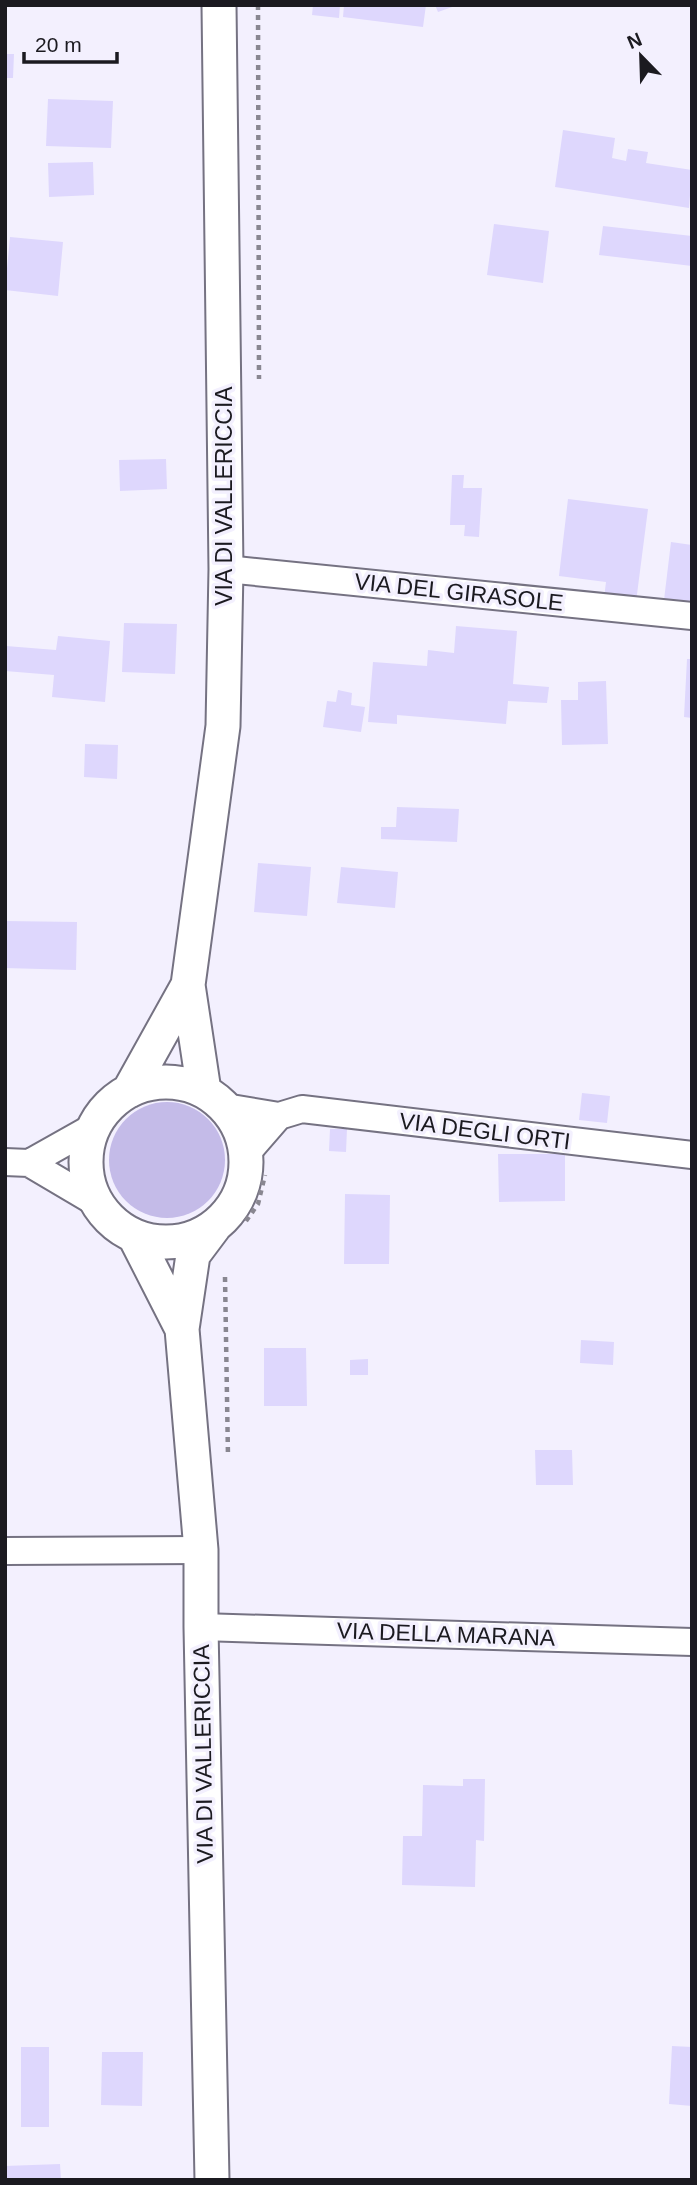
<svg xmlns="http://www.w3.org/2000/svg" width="697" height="2185" font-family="Arial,sans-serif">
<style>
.green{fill:#c4bbe8}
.building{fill:#ded7fd}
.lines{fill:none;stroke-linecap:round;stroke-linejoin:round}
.minor-casing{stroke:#757282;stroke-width:30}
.tertiary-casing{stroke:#757282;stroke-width:37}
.path{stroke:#898791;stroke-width:4.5;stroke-dasharray:5 5;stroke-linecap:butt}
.minor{stroke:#fff;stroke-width:26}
.tertiary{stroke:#fff;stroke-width:33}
.labels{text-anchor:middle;stroke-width:7;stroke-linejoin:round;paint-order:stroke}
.street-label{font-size:23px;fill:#1b1a20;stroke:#f3f0fe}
</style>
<rect width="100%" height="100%" fill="#f3f0fe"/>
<!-- green -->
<path class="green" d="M109 1160a58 58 0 1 1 116 0a58 58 0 1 1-116 0Z"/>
<!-- building -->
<path class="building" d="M 313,5 L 340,5 L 339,18 L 312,15 Z
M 344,5 L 426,5 L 423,27 L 343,17 Z
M 435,5 L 455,5 L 455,6 L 438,12 Z
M 5,54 L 14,54 L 13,78 L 5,78 Z
M 48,99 L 113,101 L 111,148 L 46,146 Z
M 563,130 L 615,138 L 612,158 L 626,161 L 628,149 L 648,152 L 646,163 L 692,170 L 689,208 L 555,187 Z
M 93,162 L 94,195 L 49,197 L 48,163 Z
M 494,224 L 549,231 L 543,283 L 487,275 Z
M 603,226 L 692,236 L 692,266 L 599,255 Z
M 10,237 L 63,242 L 58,296 L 5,290 Z
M 166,459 L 167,489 L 120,491 L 119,460 Z
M 452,475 L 464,475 L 463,488 L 482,488 L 479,537 L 464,536 L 465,525 L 450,525 Z
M 568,499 L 648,509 L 636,602 L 604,598 L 606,582 L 559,576 Z
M 671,542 L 692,545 L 692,603 L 664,600 Z
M 124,623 L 177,624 L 175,674 L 122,672 Z
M 456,626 L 517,631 L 513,684 L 549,687 L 547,703 L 508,701 L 506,724 L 397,715 L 397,724 L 368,722 L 373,662 L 427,666 L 428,650 L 454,653 Z
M 58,636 L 110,641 L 105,702 L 52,697 L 54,675 L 5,671 L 6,646 L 56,650 Z
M 687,659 L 692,659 L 692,718 L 684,717 Z
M 606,681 L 608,744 L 562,745 L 561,700 L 578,700 L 578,682 Z
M 338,690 L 352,693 L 351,705 L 365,707 L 361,732 L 323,727 L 327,701 L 336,702 Z
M 85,744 L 118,745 L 117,779 L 84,777 Z
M 397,807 L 459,809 L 457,842 L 381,839 L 381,827 L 396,827 Z
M 258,863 L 311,867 L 307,916 L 254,912 Z
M 341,867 L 398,872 L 395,908 L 337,903 Z
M 5,921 L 77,922 L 76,970 L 5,968 Z
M 582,1093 L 610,1096 L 607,1123 L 579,1120 Z
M 330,1129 L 347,1129 L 346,1152 L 329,1151 Z
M 498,1154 L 565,1154 L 565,1201 L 499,1202 Z
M 345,1194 L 390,1195 L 389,1264 L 344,1264 Z
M 581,1340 L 614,1342 L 613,1365 L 580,1363 Z
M 264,1348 L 306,1348 L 307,1406 L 264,1406 Z
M 368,1359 L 368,1375 L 350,1375 L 350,1360 Z
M 535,1450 L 572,1450 L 573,1485 L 536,1485 Z
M 463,1779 L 485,1779 L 484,1841 L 476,1840 L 475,1887 L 402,1885 L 403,1836 L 422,1836 L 423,1785 L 463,1786 Z
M 672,2046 L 692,2047 L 692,2106 L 669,2104 Z
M 21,2047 L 49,2047 L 49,2127 L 21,2127 Z
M 102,2052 L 143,2052 L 142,2106 L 101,2105 Z
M 60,2164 L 61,2180 L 5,2180 L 5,2166 Z"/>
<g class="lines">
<!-- minor casing -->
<g class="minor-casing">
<path id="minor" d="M 226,569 L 692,616
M 225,1107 L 279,1116 L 302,1109 L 692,1155
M 246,1154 L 279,1116
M 5,1162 L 29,1163 L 93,1127
M 29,1163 L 95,1202
M 5,1551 L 201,1550
M 201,1627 L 692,1642"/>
</g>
<!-- tertiary casing -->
<g class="tertiary-casing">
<path id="tertiary" d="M86 1162a80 80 0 1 1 160 0a80 80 0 1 1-160 0Z
M 129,1091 L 188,985
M 204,1091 L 188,985 L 223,726 L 226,569 L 219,5
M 135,1237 L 182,1329
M 212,2180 L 201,1627 L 201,1550 L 182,1329 L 193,1255 L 214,1227"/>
</g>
<!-- path -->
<path class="path" d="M 258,5 L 259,379
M 246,1221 L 258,1204 L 265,1175
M 225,1277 L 228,1457"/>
<!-- minor -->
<use href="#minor" class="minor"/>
<!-- tertiary -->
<use href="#tertiary" class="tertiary"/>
</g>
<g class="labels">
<!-- street labels -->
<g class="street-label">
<text transform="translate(224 496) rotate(-90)" y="8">VIA DI VALLERICCIA</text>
<text transform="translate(459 592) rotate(6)" y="8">VIA DEL GIRASOLE</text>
<text transform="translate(485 1131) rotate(7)" y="8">VIA DEGLI ORTI</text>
<text transform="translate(446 1634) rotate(2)" y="8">VIA DELLA MARANA</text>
<text transform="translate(203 1754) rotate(-91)" y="8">VIA DI VALLERICCIA</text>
</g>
</g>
<!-- border -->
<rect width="697" height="2185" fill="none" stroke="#1b1a20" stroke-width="14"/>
<!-- north arrow -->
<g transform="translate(641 56) rotate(337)" stroke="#f3f0fe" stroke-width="5" paint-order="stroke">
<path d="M0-5L12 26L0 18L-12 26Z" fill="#1b1a20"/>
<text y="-10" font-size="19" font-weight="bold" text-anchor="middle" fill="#1b1a20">N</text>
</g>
<!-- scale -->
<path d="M24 52v10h93v-10" fill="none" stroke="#1b1a20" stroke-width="3.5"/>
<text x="35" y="52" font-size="21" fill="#1b1a20" stroke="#f3f0fe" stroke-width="5" paint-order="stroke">20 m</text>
</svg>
